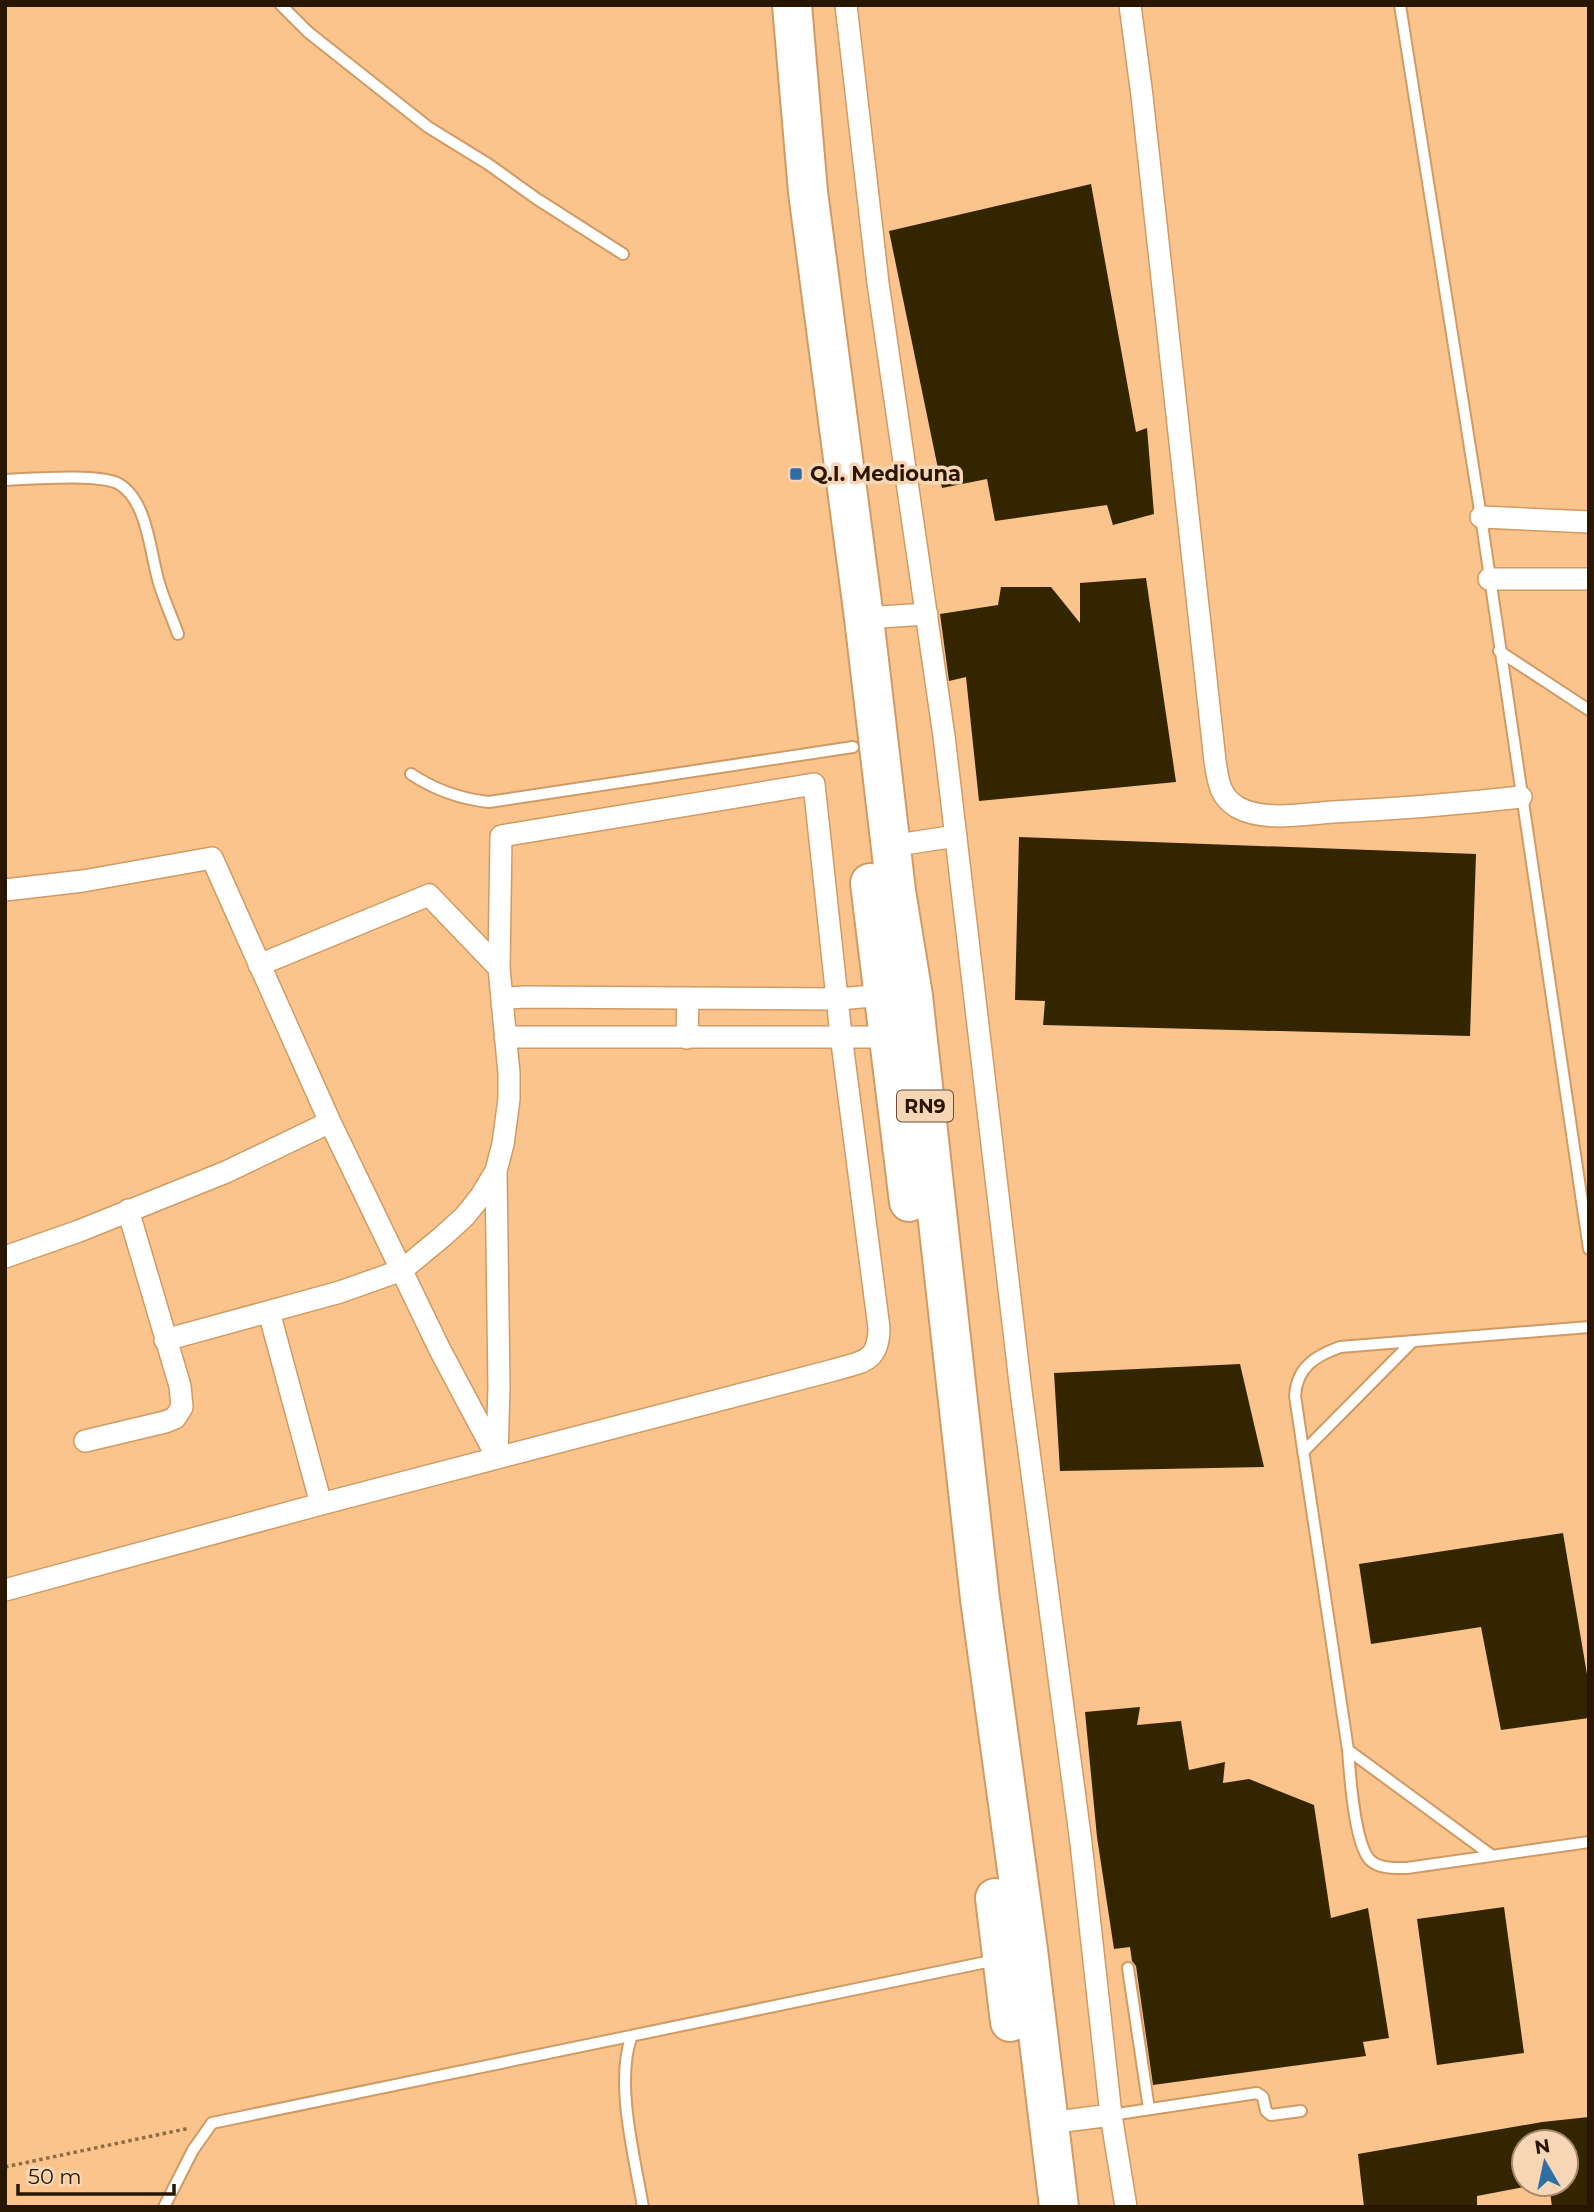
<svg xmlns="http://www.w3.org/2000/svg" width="1594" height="2212" font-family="Montserrat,sans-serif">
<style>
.building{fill:#332500}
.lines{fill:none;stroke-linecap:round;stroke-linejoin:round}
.lane-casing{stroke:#cf9b64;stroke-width:14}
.street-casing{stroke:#cf9b64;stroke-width:24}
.highway-casing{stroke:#cf9b64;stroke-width:42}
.path{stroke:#8f6b45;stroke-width:3.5;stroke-dasharray:3.5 3.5;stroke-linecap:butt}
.lane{stroke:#fff;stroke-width:10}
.street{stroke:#fff;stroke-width:21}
.highway{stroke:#fff;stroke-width:38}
.poi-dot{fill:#2d6ea4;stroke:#f7d6b5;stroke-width:2.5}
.labels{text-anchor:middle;stroke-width:7;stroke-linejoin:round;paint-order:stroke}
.shield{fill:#f7d6b5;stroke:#675037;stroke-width:2}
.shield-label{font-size:19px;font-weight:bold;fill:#291601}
.poi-label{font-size:21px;font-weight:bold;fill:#291601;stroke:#f7d6b5;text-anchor:start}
</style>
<rect width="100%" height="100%" fill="#fac48c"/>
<!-- building -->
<path class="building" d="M 1091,184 L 1136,432 L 1147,428 L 1154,514 L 1113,525 L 1107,505 L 995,521 L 987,479 L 942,488 L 889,231 Z
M 1146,578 L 1176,782 L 979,801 L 966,677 L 949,681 L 940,614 L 998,605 L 1001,587 L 1051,587 L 1080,623 L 1080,583 Z
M 1019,837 L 1476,854 L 1470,1036 L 1043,1025 L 1045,1001 L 1015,1000 Z
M 1240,1364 L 1264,1467 L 1060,1471 L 1054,1373 Z
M 1563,1533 L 1589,1686 L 1589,1718 L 1501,1730 L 1481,1627 L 1371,1644 L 1359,1564 Z
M 1140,1707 L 1137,1725 L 1181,1721 L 1189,1770 L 1225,1762 L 1223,1783 L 1249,1779 L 1314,1805 L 1331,1918 L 1368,1908 L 1389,2038 L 1363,2042 L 1366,2056 L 1153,2085 L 1136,1966 L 1132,1961 L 1130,1947 L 1114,1949 L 1097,1837 L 1085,1712 Z
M 1504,1907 L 1524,2053 L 1437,2065 L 1417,1919 Z
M 1589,2117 L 1589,2207 L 1552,2207 L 1549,2184 L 1566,2184 L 1566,2142 L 1524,2142 L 1524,2187 L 1477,2196 L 1477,2207 L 1364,2207 L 1358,2154 L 1542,2122 Z"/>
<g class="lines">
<!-- lane casing -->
<g class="lane-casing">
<path id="lane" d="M 281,5 L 308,32 L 428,127 L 488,164 L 537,199 L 623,254
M 1400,5 L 1481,517 L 1589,1249
M 5,480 C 29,479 100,473 119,484 C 148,501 150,554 159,583 C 164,600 172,617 178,634
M 1499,651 L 1589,710
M 411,774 C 435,790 461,799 489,802 L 853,747
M 1589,1327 L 1340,1347 C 1315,1356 1297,1367 1295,1396 L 1348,1750 C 1350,1774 1354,1843 1370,1860 C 1379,1869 1395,1868 1407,1868 L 1589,1842
M 1303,1452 L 1412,1342
M 1348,1750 L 1491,1855
M 1128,1968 L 1149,2109
M 631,2038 C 615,2084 635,2159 643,2207
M 1111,2115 L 1257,2093 L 1263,2097 L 1266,2111 L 1271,2115 L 1301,2111
M 164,2207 L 193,2150 L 212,2123 L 996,1960"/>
</g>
<!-- street casing -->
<g class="street-casing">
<path id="street" d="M 846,5 L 878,283 L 944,736 L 1021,1391 L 1081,1843 L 1111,2115 L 1126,2207
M 1130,5 L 1142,96 L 1215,761 C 1218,780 1219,796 1237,807 C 1263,822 1304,814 1333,812 C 1396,809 1458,804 1521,797
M 1481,517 L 1589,522
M 1489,579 L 1589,579
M 864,618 L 927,614
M 891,846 L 956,836
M 5,890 L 83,881 L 212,858 L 330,1122 L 440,1350 L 497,1457 L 499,1386 L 496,1171
M 259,965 L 429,895 L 499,968
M 502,1004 L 509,998 L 524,997 L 839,999 L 884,995
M 505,1037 L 889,1037
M 687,1038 L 688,998
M 5,1257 L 79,1231 L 226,1172 L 330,1122
M 269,1312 L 321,1504
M 85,1441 L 165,1422 L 175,1418 L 182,1407 L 180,1386 L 128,1210
M 5,1590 L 321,1504 L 834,1370 C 862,1362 879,1362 879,1328 L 841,1035 L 814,784 L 501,836 L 499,968 L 509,1073 L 509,1099 L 503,1144 L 496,1171 L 481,1196 L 465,1216 L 442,1237 L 402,1270 L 340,1292 L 165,1340
M 1049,2123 L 1111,2115"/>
</g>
<!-- highway casing -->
<g class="highway-casing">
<path id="highway" d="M 792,5 L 808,192 L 864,618 L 896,891 L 913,996 L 980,1599 L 1028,1950 L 1059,2207
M 870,883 L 909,1202
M 995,1898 L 1010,2022"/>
</g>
<!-- path -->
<path class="path" d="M 5,2167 L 190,2128"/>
<!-- lane -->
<use href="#lane" class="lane"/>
<!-- street -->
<use href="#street" class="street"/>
<!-- highway -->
<use href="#highway" class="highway"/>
</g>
<!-- markers -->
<rect class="poi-dot" x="789" y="467" width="14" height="14" rx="3.5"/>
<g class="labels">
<!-- shield labels -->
<rect class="shield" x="897" y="1090.5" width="56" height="31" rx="5"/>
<g class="shield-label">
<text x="925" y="1113">RN9</text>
</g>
<!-- poi labels -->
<g class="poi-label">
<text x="810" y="481">Q.I. Mediouna</text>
</g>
</g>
<!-- border -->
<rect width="1594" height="2212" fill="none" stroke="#291601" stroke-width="14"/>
<!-- north arrow -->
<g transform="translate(1545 2163) rotate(351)"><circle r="33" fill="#f7d6b5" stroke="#a5896d" stroke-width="2"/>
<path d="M0-5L12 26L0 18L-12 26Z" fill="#2d6ea4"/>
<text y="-10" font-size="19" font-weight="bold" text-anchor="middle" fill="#291601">N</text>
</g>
<!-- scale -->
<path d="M18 2184v10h156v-10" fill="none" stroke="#291601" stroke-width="3.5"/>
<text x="28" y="2184" font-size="21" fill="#291601" stroke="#f7d6b5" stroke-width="5" paint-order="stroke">50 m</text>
</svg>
